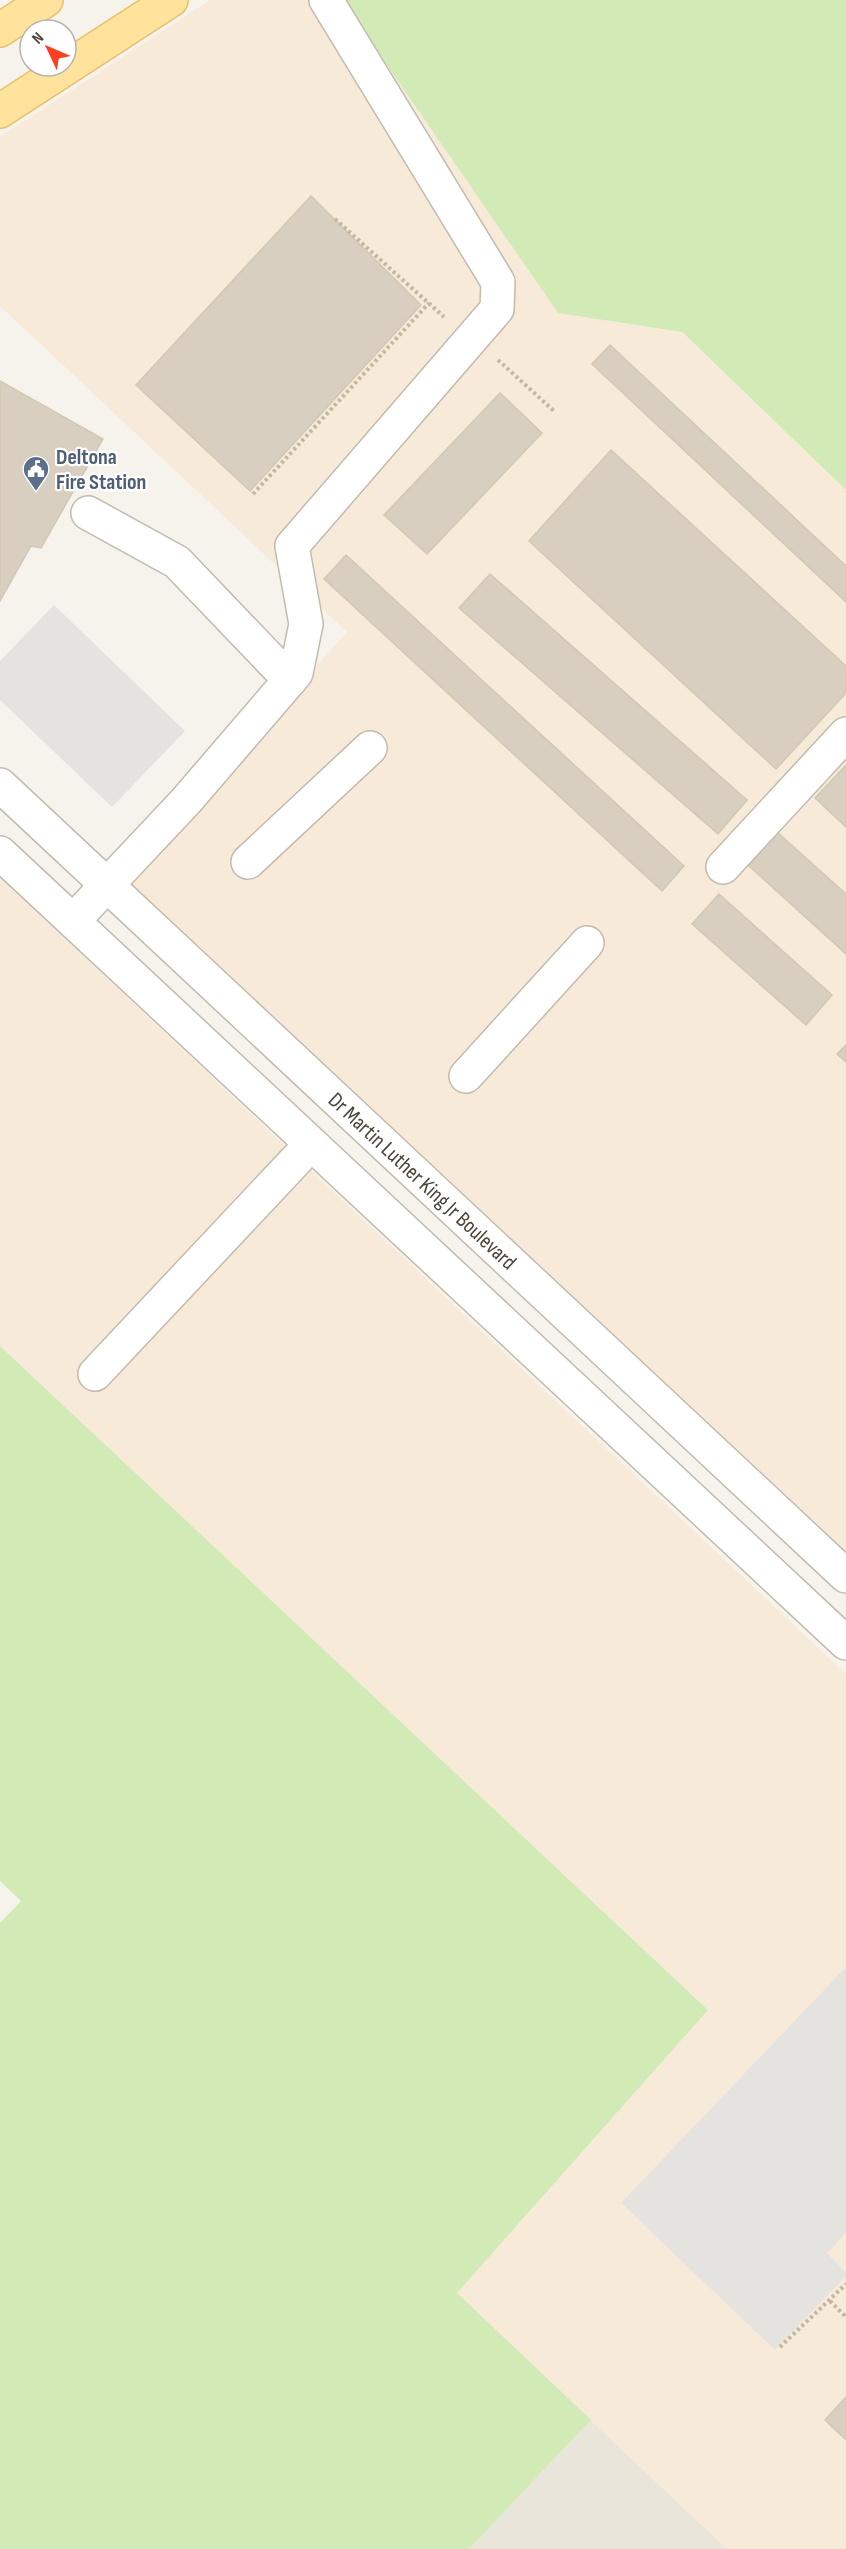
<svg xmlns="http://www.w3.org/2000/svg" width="846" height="2549" font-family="'Sofia Sans Condensed',sans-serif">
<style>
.residential{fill:#eae5da}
.commercial{fill:#f7ead8}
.green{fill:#d2eab5}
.parking{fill:#e5e3e0}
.building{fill:#d8cfc1;stroke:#d3c7b4;stroke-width:1.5}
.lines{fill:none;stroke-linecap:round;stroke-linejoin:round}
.minor-casing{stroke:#c2bbae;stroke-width:36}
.major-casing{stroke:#e6c16a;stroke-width:36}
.path{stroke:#c4b79f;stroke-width:4;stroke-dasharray:3 3;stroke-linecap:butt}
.minor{stroke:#fff;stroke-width:33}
.major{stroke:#ffe39c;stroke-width:33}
.labels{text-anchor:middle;stroke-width:4.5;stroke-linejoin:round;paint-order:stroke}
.service-label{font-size:22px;font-weight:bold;fill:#4e5e75;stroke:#fff;text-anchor:start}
.street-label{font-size:22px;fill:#4b4439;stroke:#fff}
</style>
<rect width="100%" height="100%" fill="#f6f3ec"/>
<!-- residential -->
<path class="residential" d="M 591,2420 L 727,2549 L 469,2549 Z"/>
<!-- commercial -->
<path class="commercial" d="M 210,0 L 342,0 L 558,313 L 681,332 L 846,490 L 846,1551 L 127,879 L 347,632 L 0,306 L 0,137 Z
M 0,878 L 846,1674 L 846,2549 L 727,2549 L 456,2294 L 708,2010 L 0,1346 Z"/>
<!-- green -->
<path class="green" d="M 342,0 L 846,0 L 846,490 L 682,332 L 558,313 Z
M 0,1346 L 708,2010 L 457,2293 L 591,2420 L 469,2549 L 0,2549 L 0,1923 L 21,1901 L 0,1881 Z"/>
<!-- parking -->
<path class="parking" d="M 54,605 L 185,731 L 112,807 L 0,700 L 0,661 Z
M 846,1967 L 846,2233 L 827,2253 L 846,2272 L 846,2276 L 775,2350 L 621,2203 Z"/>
<!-- building -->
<path class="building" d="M 311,196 L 421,305 L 250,491 L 136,385 Z
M 610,345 L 846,566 L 846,602 L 592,364 Z
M 0,381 L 103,439 L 41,548 L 31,546 L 0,601 Z
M 500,393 L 542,433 L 427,554 L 384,515 Z
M 611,450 L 846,666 L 846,693 L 776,769 L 529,541 Z
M 346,555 L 684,866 L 662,891 L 324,579 Z
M 490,574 L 747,800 L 718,834 L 459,608 Z
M 846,765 L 846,827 L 815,798 Z
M 777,832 L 846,894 L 846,954 L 747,864 Z
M 719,894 L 832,995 L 806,1025 L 692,924 Z
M 846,1045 L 846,1062 L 837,1054 Z
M 846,2397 L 846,2438 L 845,2439 L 825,2420 Z"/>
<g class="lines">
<!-- minor casing -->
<g class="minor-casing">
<g id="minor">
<path d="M 88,513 L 177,562 L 290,680"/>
<path id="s1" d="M 0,785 L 846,1576"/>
<path d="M 0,853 L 846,1643"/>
<path d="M 248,862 L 370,748"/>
<path d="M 723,867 L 846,734"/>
<path d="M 73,921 L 186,801 L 296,673 L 306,624 L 292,546 L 497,309 L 498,282 L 326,0"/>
<path d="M 466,1076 L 587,943"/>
<path d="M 95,1374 L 298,1158"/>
</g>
</g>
<!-- major casing -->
<g class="major-casing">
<path id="major" d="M 0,30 L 46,0
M 0,111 L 171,0"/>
</g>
<!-- path -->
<path class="path" d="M 335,219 L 444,317
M 498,360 L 554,411
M 253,494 L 429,303
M 830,2301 L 846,2317
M 780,2347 L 846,2284"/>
<!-- minor -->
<use href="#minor" class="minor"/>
<!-- major -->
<use href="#major" class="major"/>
</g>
<!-- icons -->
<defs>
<g id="civic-pin" transform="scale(1.35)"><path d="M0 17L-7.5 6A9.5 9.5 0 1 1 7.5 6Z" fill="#5c6f8a" stroke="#fff"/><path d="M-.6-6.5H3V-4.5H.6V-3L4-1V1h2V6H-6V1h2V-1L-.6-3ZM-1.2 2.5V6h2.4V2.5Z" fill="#fff"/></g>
</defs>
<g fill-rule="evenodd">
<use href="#civic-pin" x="36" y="469"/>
</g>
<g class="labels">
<!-- service labels -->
<g class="service-label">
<text x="56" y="464">Deltona<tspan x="56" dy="25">Fire Station</tspan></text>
</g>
<!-- street labels -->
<g class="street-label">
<text dy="8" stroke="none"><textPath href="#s1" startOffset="579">Dr Martin Luther King Jr Boulevard</textPath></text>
</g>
</g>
<!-- north arrow -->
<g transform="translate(48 48) rotate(314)"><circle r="28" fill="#ffffff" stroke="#b7b4b0" stroke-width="1.5"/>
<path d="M0-4.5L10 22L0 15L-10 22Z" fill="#fc3f1d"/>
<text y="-9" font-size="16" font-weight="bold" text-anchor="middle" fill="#4b4439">N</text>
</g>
</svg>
